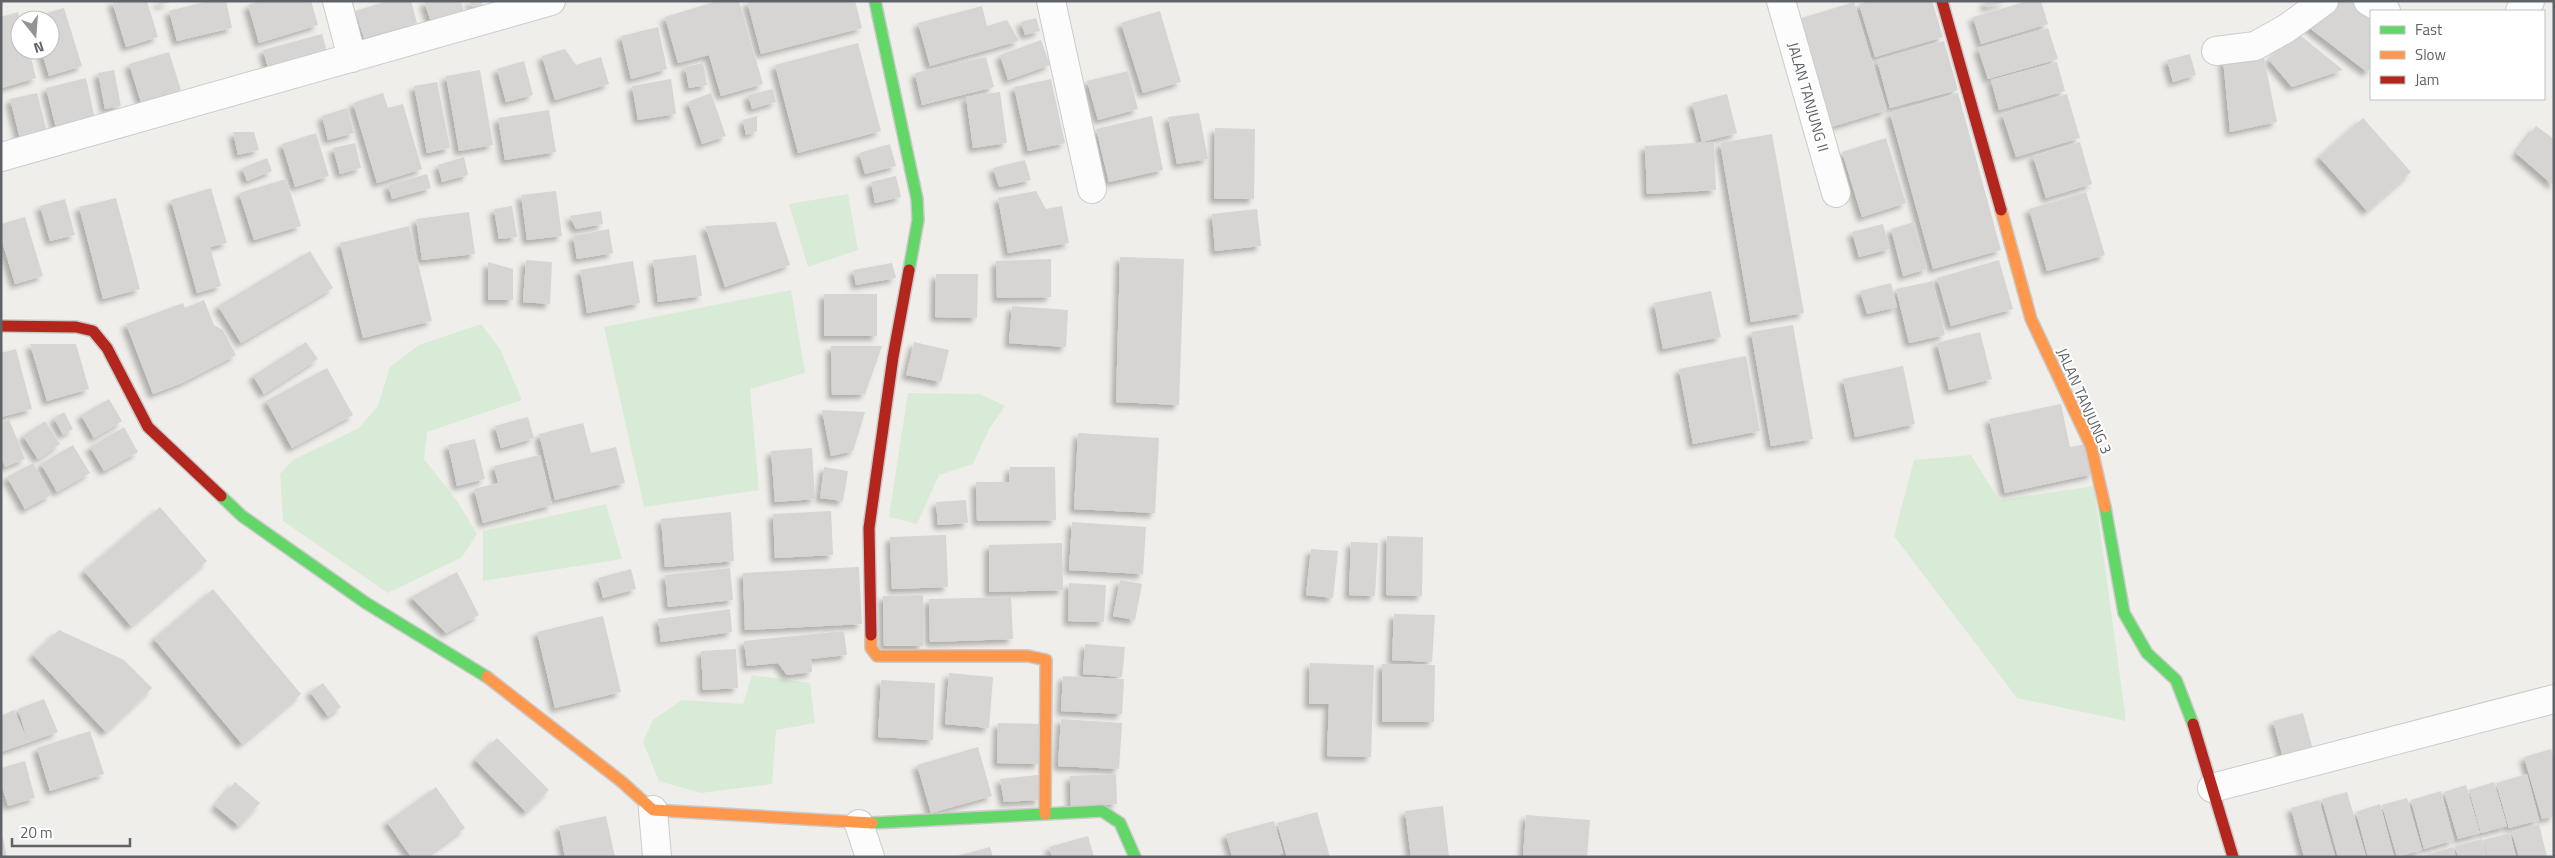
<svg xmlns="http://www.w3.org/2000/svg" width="2555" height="858" font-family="'Titillium Web',sans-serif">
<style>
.green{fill:#d8ebd6}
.building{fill:#d6d5d3;filter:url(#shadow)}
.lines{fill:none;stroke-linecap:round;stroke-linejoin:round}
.street-casing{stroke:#cbcccc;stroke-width:30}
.fast-casing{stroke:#cacacb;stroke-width:14}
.slow-casing{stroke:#cacacb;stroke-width:14}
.jam-casing{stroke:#cacacb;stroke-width:14}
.street{stroke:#fdfcfc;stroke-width:28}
.fast{stroke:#63d668;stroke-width:11}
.slow{stroke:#ff974d;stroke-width:11}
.jam{stroke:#b3261e;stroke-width:11}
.labels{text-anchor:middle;stroke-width:4;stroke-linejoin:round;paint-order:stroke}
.street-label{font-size:15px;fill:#5f6368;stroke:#fff}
</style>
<defs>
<filter id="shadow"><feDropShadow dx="-4.5" dy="4.5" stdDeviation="2.5" flood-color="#0004"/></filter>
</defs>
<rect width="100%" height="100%" fill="#efeeea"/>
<!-- green -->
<path class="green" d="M 848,194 L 858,250 L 808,267 L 789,204 Z
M 791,290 L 805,373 L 750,389 L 759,490 L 644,507 L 604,327 Z
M 481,324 L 500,349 L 522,400 L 427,432 L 424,459 L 457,501 L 477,534 L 462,557 L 388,593 L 283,521 L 280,474 L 293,460 L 359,428 L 378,406 L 390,367 L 419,345 Z
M 908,393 L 980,394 L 1005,406 L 989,429 L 973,464 L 939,475 L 917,524 L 889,517 Z
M 1971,455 L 1999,500 L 2094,486 L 2126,721 L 2017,698 L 1894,536 L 1914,460 Z
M 606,504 L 622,559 L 483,581 L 483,531 Z
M 752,675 L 810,683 L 815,723 L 776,730 L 772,784 L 701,793 L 659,781 L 643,742 L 653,720 L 682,700 L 743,704 Z"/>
<!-- building -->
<path class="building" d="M 112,1 L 147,1 L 158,37 L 126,47 Z
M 158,1 L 170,1 L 170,2 L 159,5 Z
M 208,1 L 226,1 L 232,28 L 177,41 L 169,11 Z
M 260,1 L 311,1 L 318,25 L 259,43 L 248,5 Z
M 388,1 L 411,1 L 417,23 L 364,38 L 355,11 Z
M 424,1 L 461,1 L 464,12 L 431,22 Z
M 469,1 L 482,1 L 483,7 L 470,5 Z
M 717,1 L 739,1 L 763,84 L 721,96 L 709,55 L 678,63 L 665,17 Z
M 747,1 L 855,1 L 862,28 L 761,54 Z
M 1869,1 L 1932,1 L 1943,37 L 1875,57 L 1859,4 Z
M 1984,1 L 2006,1 L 2006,2 L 1986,7 Z
M 2028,1 L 2041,1 L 2048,24 L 1981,44 L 1973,17 Z
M 2333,1 L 2353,1 L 2371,16 L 2371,68 L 2367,72 L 2307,26 Z
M 1854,2 L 1887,110 L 1825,129 L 1792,21 Z
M 982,6 L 987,26 L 1007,20 L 1019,41 L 930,66 L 918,23 Z
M 64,8 L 82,66 L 49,76 L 41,50 L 50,50 L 50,20 L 30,18 Z
M 1160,11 L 1181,82 L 1143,93 L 1121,23 Z
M 18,12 L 20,20 L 20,50 L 29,50 L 36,78 L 2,88 L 1,17 Z
M 1036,18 L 1040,31 L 1025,35 L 1021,22 Z
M 658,27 L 667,69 L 631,79 L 621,36 Z
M 2048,28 L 2058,59 L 1988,79 L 1978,48 Z
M 2295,31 L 2343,70 L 2292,87 L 2269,60 Z
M 322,34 L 328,55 L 269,71 L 263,50 Z
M 1041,40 L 1050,65 L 1008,80 L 1000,55 Z
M 1944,41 L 1958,90 L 1890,108 L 1877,60 Z
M 858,43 L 881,131 L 798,153 L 775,65 Z
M 565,49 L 576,65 L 601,57 L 609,84 L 555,100 L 542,56 Z
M 169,52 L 181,90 L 141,102 L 129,64 Z
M 2263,53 L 2277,122 L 2230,132 L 2223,59 Z
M 2190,54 L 2196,75 L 2173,82 L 2167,60 Z
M 986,57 L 994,87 L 922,105 L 915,73 Z
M 524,61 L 533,95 L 506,102 L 497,69 Z
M 2057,62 L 2065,91 L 1999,110 L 1991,80 Z
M 703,63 L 707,85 L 689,88 L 685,67 Z
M 114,70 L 121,106 L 105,109 L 98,73 Z
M 480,70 L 493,145 L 459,151 L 446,76 Z
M 1128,71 L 1138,109 L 1098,120 L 1087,81 Z
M 86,78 L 95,119 L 56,128 L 46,88 Z
M 671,79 L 676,114 L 638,120 L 632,86 Z
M 1051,79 L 1065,143 L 1028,151 L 1014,87 Z
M 437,82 L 450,148 L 427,153 L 414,86 Z
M 773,89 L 776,102 L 752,109 L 748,95 Z
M 1000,92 L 1007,143 L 973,148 L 966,97 Z
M 37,93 L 48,136 L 21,143 L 10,99 Z
M 383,93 L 388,108 L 403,104 L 422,169 L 377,183 L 353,103 Z
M 711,93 L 726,136 L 702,144 L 688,102 Z
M 1958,93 L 2001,250 L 1933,269 L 1890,113 Z
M 1727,94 L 1737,133 L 1702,142 L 1692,103 Z
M 2067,94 L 2080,138 L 2016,157 L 2002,114 Z
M 347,108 L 354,133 L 328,140 L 322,116 Z
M 549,110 L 556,152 L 505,160 L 498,118 Z
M 1199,113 L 1208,159 L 1177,164 L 1168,117 Z
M 757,116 L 757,131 L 746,135 L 743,120 Z
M 1152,116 L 1163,170 L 1109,182 L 1096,129 Z
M 2363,118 L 2411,172 L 2367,211 L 2319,157 Z
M 2536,126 L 2554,139 L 2554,186 L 2516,153 Z
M 1215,128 L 1255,129 L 1254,199 L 1214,199 Z
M 233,132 L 254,132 L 259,150 L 238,155 Z
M 316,133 L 329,176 L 295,187 L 282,144 Z
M 1772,134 L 1804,313 L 1751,322 L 1720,143 Z
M 1886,138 L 1906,203 L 1862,217 L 1842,152 Z
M 1714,142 L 1716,190 L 1647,194 L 1645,146 Z
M 2080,142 L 2092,184 L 2046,198 L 2033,156 Z
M 355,143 L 361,168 L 340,174 L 333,148 Z
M 890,144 L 896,166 L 865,174 L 859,153 Z
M 464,157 L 468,175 L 442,182 L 438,165 Z
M 267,158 L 272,171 L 247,181 L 242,168 Z
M 1025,160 L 1031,180 L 999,187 L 993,168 Z
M 427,174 L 431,188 L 392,199 L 388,185 Z
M 896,176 L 901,197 L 875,203 L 871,182 Z
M 286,179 L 301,226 L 254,240 L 239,193 Z
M 211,188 L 227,243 L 210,247 L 221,286 L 197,293 L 171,200 Z
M 556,191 L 562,236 L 527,240 L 521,195 Z
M 1036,191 L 1046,209 L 1062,206 L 1069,243 L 1008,253 L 998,198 Z
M 2086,192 L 2105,255 L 2047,271 L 2029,209 Z
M 116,198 L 140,289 L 103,299 L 79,207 Z
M 65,199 L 75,235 L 50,241 L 40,206 Z
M 512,206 L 517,237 L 499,239 L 494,209 Z
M 1257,209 L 1261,246 L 1215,251 L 1212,214 Z
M 601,211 L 603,224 L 576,229 L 570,216 Z
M 469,212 L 475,254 L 422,260 L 416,219 Z
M 25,217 L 43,276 L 15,284 L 1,238 L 1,224 Z
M 776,222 L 790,265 L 725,287 L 705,226 Z
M 1914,222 L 1927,269 L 1903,276 L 1891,229 Z
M 1883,224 L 1890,249 L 1859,257 L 1852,232 Z
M 409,226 L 432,321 L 363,338 L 340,243 Z
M 609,229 L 613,253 L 577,259 L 573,236 Z
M 310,251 L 333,288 L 241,343 L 218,306 Z
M 696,255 L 702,296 L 658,302 L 653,260 Z
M 1120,257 L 1184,259 L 1179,405 L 1116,402 Z
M 1051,259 L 1051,297 L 997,298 L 996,261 Z
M 526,260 L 552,262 L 550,304 L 523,302 Z
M 1999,260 L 2013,309 L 1951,326 L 1937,278 Z
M 633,261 L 640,303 L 587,313 L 580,270 Z
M 488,262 L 513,269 L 513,300 L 488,300 Z
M 892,263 L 896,278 L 856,285 L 853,270 Z
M 936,274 L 978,274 L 977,318 L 935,317 Z
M 1933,281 L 1945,335 L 1909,343 L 1896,289 Z
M 1891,283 L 1897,307 L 1867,314 L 1860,291 Z
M 1711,291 L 1721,337 L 1663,349 L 1654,303 Z
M 824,294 L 877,294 L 877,336 L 824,336 Z
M 204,300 L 214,325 L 223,330 L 236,355 L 182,383 L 153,394 L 126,324 L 183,303 L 185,308 Z
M 1012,306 L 1068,310 L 1066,347 L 1009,343 Z
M 1793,325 L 1813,439 L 1771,446 L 1751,332 Z
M 1980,332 L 1992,379 L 1949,390 L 1937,343 Z
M 306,342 L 318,359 L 264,394 L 253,376 Z
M 914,342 L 949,350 L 941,382 L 906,375 Z
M 30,344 L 76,344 L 89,389 L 47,401 Z
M 831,346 L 882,346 L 865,394 L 832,395 Z
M 16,349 L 32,409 L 1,417 L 1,353 Z
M 1746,356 L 1760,431 L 1693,444 L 1679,369 Z
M 1903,366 L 1915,424 L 1855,437 L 1843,379 Z
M 327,368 L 353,415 L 292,448 L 266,401 Z
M 109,399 L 122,421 L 94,438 L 81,415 Z
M 2061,404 L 2070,447 L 2087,444 L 2093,474 L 2005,493 L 1989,419 Z
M 822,410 L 865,412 L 853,451 L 831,456 Z
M 64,412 L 73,429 L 63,435 L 54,418 Z
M 528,417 L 534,438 L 501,448 L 495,426 Z
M 9,419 L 25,459 L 5,467 L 1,458 L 1,422 Z
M 45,421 L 60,444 L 38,459 L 23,436 Z
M 583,423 L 591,453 L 616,447 L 625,483 L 555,500 L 539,434 Z
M 124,427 L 138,452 L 104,471 L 90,447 Z
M 1078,433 L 1159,438 L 1155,513 L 1074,509 Z
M 475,439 L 485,479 L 457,486 L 448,445 Z
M 73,445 L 90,473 L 57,492 L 41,464 Z
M 812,448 L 815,499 L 775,502 L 771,451 Z
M 540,455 L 552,505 L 483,523 L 474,489 L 498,483 L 494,466 Z
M 33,463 L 51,495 L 25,509 L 7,477 Z
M 824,467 L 848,471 L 843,501 L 820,498 Z
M 1010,467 L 1055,467 L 1056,520 L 977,521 L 976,482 L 1009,482 Z
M 966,500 L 968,523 L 938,525 L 936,502 Z
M 160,507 L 207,561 L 131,626 L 84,571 Z
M 831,511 L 833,555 L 775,558 L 773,514 Z
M 731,512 L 734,561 L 665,567 L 661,519 Z
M 1072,522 L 1146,527 L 1143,574 L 1069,570 Z
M 946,535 L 948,587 L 892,589 L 890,537 Z
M 1387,536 L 1423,537 L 1422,596 L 1386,595 Z
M 1351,542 L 1378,543 L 1375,596 L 1349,595 Z
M 1062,543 L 1063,590 L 989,592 L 989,545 Z
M 1311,549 L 1338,551 L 1333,598 L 1306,595 Z
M 859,567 L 862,624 L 745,630 L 743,573 Z
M 730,568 L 733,600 L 668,607 L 665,575 Z
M 631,569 L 636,589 L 603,598 L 598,578 Z
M 457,572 L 479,615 L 446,633 L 411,597 Z
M 1120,580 L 1142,584 L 1135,620 L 1113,616 Z
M 1069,583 L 1106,585 L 1104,622 L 1068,621 Z
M 213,589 L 301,694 L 242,744 L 154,639 Z
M 923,595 L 923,646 L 884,646 L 883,596 Z
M 1011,597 L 1013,639 L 930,642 L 929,599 Z
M 730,609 L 732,632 L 661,642 L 658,619 Z
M 1394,614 L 1435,615 L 1432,662 L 1392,660 Z
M 603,616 L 621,692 L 555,708 L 537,632 Z
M 59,630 L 124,660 L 152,688 L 106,732 L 33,655 Z
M 844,631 L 847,655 L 811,659 L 812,672 L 787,675 L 778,663 L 747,666 L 744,641 Z
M 1085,644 L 1125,647 L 1122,677 L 1083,674 Z
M 736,649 L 738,688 L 703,690 L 701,651 Z
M 1310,663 L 1374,665 L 1371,757 L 1327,756 L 1329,704 L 1309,704 Z
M 1382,664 L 1435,665 L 1434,722 L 1382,722 Z
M 949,673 L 993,677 L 989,728 L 945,724 Z
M 1063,676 L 1124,679 L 1122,714 L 1061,711 Z
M 881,680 L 935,683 L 933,740 L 878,737 Z
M 323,683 L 341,707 L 328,716 L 310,692 Z
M 44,699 L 58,732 L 1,752 L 1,716 L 14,710 L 27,739 L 18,709 Z
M 2303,713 L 2315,757 L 2285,765 L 2273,721 Z
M 1061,719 L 1122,723 L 1119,769 L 1058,766 Z
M 998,723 L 1040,724 L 1039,764 L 997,763 Z
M 90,731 L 104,774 L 50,791 L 37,748 Z
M 497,738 L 549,790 L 526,812 L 475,760 Z
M 978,747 L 992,796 L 931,813 L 917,765 Z
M 2551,749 L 2554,759 L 2554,816 L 2542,819 L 2524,757 Z
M 25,761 L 35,798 L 8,806 L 1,783 L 1,768 Z
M 1116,774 L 1117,804 L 1071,807 L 1070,776 Z
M 2527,774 L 2539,820 L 2509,828 L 2496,783 Z
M 1038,775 L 1040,800 L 1004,802 L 1000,779 Z
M 235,782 L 260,803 L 239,826 L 215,806 Z
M 2494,782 L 2507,826 L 2481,833 L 2469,790 Z
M 2466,785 L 2480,833 L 2458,839 L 2444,792 Z
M 436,787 L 465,828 L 425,857 L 411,857 L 387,822 Z
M 2441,791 L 2454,840 L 2424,849 L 2411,800 Z
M 2347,792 L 2366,857 L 2338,857 L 2322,799 Z
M 2407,798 L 2422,850 L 2397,857 L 2382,805 Z
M 2319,800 L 2335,857 L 2304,857 L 2291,808 Z
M 2380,804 L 2394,857 L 2368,857 L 2356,812 Z
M 1443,806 L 1449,857 L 1411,857 L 1405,811 Z
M 1317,812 L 1330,857 L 1287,857 L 1277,823 Z
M 1526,815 L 1590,820 L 1587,857 L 1523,857 Z
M 606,816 L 615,857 L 565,857 L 559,826 Z
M 1274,821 L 1283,853 L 1269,857 L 1232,857 L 1226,834 Z
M 2539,824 L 2547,857 L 2519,857 L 2512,832 Z
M 2510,833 L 2516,857 L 2488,857 L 2483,840 Z
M 1088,836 L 1094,857 L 1052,857 L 1049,847 Z
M 1,838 L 3,838 L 7,857 L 1,857 Z
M 2482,839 L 2487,857 L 2458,857 L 2455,846 Z
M 990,847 L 993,857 L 957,857 L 957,856 Z
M 2453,847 L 2456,857 L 2422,857 L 2422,856 Z"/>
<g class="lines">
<!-- street casing -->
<g class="street-casing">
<path id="street" d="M 337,1 L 352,58
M 1051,1 L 1092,189
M 1781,1 L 1836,193
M 2368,1 L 2386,11
M 2520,11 L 2530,1
M 2216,51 L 2255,46 L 2287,28 L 2324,1
M 1,157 L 551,1
M 2212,788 L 2554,699
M 653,810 L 657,857
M 859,824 L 870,857"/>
</g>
<!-- fast casing -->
<g class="fast-casing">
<path id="fast" d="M 875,1 L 917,199 L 918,220 L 909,270
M 221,496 L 242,516 L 366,603 L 487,677
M 2105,507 L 2124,613 L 2147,653 L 2176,680 L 2193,724
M 872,823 L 1102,811 L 1120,823 L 1135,857"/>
</g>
<!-- slow casing -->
<g class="slow-casing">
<path id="slow" d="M 2001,210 L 2031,319 L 2091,446 L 2105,507
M 871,635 L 871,648 L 877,656 L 1028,656 L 1046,660 L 1045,814
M 487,677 L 622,782 L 653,810 L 872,823"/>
</g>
<!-- jam casing -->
<g class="jam-casing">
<path id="jam" d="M 1942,1 L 2001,210
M 1,326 L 76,327 L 93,331 L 107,348 L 148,427 L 221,496
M 871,635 L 869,528 L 893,357 L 909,270
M 2193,724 L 2233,857"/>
</g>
<!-- street -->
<use href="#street" class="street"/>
<!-- fast -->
<use href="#fast" class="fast"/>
<!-- slow -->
<use href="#slow" class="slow"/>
<!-- jam -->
<use href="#jam" class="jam"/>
</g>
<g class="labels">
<!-- street labels -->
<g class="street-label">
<text transform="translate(1808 97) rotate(74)" y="5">JALAN TANJUNG II</text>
<text transform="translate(2084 401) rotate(66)" y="5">JALAN TANJUNG 3</text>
</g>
</g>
<!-- border -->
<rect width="2555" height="858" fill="none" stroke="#5f6368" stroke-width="5"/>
<!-- legend -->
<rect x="2370" y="10" width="175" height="90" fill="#ffffff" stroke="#bfc1c3"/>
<rect x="2380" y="26" width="25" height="8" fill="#63d668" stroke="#bfc1c3"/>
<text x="2415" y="35" font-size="15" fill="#5f6368">Fast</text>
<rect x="2380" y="51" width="25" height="8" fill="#ff974d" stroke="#bfc1c3"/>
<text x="2415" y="60" font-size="15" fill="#5f6368">Slow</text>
<rect x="2380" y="76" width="25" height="8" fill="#b3261e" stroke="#bfc1c3"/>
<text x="2415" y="85" font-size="15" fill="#5f6368">Jam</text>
<!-- north arrow -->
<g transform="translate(35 35) rotate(163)"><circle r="24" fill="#ffffff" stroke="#bfc1c3"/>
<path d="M0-4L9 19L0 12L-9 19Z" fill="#919496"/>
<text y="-8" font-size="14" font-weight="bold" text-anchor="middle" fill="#5f6368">N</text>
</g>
<!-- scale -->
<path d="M12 838v8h118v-8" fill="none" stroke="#5f6368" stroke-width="2.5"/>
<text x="20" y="838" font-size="15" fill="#5f6368" stroke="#ffffff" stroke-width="4" paint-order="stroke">20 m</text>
</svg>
